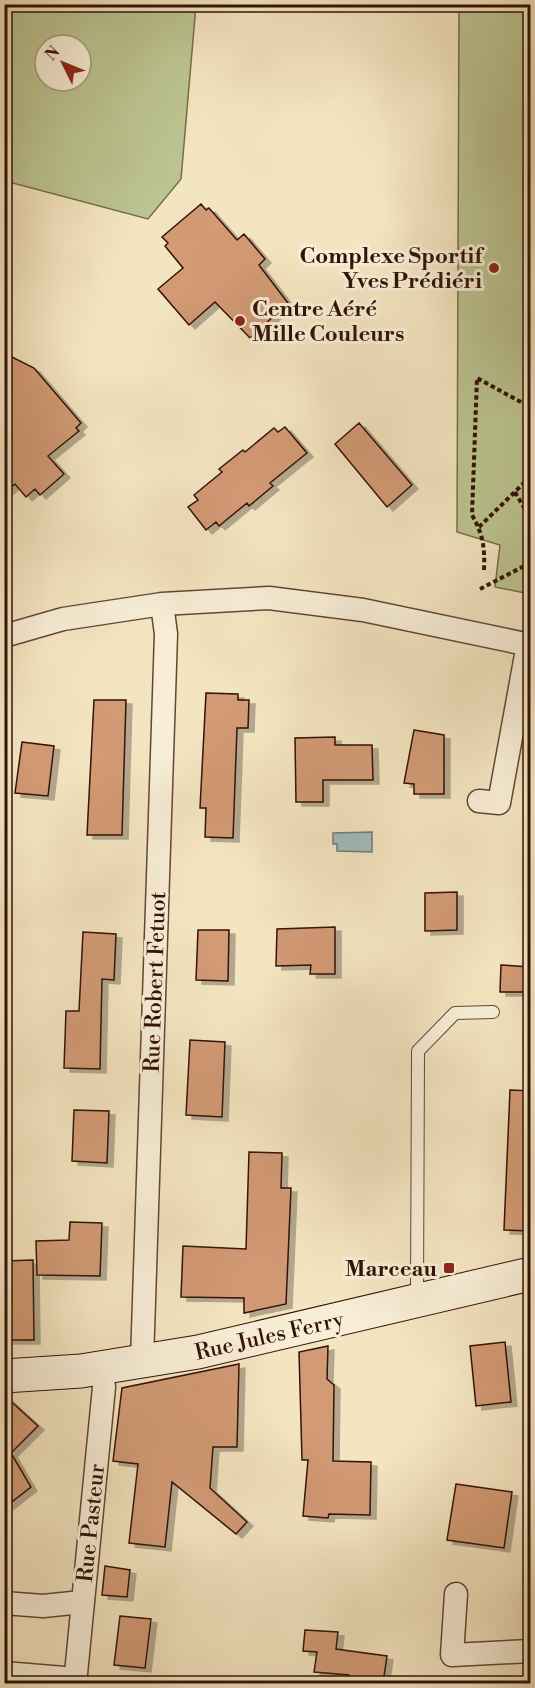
<svg xmlns="http://www.w3.org/2000/svg" width="535" height="1688" font-family="'Libre Bodoni',serif">
<style>
.green{fill:#bcc592;stroke:#776c4c;stroke-width:1.5;fill-rule:evenodd}
.water{fill:#a0bcbd;stroke:#747874;stroke-width:1.5}
.building{fill:#d29a75;stroke:#321207;stroke-width:1.5;filter:url(#shadow)}
.lines{fill:none;stroke-linecap:round;stroke-linejoin:round}
.lane-casing{stroke:#624736;stroke-width:14}
.street-casing{stroke:#624736;stroke-width:25}
.secondary-casing{stroke:#321207;stroke-width:35}
.path{stroke:#321207;stroke-width:4;stroke-dasharray:4.5 3;stroke-linecap:butt}
.lane{stroke:#f8eed7;stroke-width:12}
.street{stroke:#f8eed7;stroke-width:22}
.secondary{stroke:#f8eed7;stroke-width:33}
.poi-dot{fill:#8f2418;stroke:#f8eed7;stroke-width:2}
.labels{text-anchor:middle;stroke-width:6;stroke-linejoin:round;paint-order:stroke}
.poi-label{font-size:22px;font-weight:bold;fill:#321207;stroke:#f8eed7;text-anchor:end}
.street-label{font-size:22px;fill:#321207;stroke:#f8eed7}
</style>
<defs>
<filter id="shadow"><feDropShadow dx="6" dy="4" stdDeviation="0" flood-color="#0004"/></filter>
</defs>
<rect width="100%" height="100%" fill="#f4e5c1"/>
<filter id="stains"><feTurbulence type="fractalNoise" baseFrequency=".00333" numOctaves="4"/><feColorMatrix values="0 0 0 0 .2 0 0 0 0 .09 0 0 0 0 .02 0 0 0 .5 -.17"/></filter>
<radialGradient id="worn" r=".72"><stop offset=".6" stop-color="#630" stop-opacity="0"/><stop offset="1" stop-color="#630" stop-opacity=".3"/></radialGradient>
<!-- green -->
<path class="green" d="M 4,5 L 196,5 L 181,179 L 148,219 L 5,181 ZM 45,45 L 81,45 L 81,81 L 45,81 Z
M 459,5 L 530,5 L 530,594 L 495,587 L 500,545 L 457,532 Z"/>
<!-- water -->
<path class="water" d="M 372,832 L 372,852 L 337,851 L 337,844 L 333,844 L 333,833 Z"/>
<!-- building -->
<path class="building" d="M 201,204 L 206,210 L 209,208 L 237,240 L 244,234 L 265,259 L 259,265 L 288,303 L 250,338 L 215,302 L 189,325 L 158,289 L 183,268 L 165,246 L 168,243 L 162,237 Z
M 4,353 L 34,368 L 81,423 L 76,428 L 79,431 L 48,456 L 64,474 L 40,495 L 35,489 L 26,497 L 15,484 L 4,493 Z
M 359,423 L 412,485 L 387,507 L 335,444 Z
M 285,427 L 307,453 L 270,483 L 273,486 L 249,506 L 247,503 L 219,526 L 216,522 L 206,530 L 188,507 L 198,500 L 194,495 L 222,472 L 219,469 L 243,450 L 245,452 L 274,428 L 278,432 Z
M 206,693 L 238,694 L 238,700 L 249,700 L 248,728 L 237,728 L 233,838 L 205,837 L 206,808 L 200,808 Z
M 94,700 L 126,700 L 122,835 L 87,835 Z
M 414,730 L 444,735 L 444,794 L 414,794 L 414,784 L 404,783 Z
M 335,737 L 335,745 L 372,745 L 373,780 L 323,780 L 323,802 L 296,802 L 295,738 Z
M 22,742 L 54,746 L 48,796 L 15,793 Z
M 457,892 L 457,930 L 425,931 L 425,893 Z
M 335,927 L 335,974 L 310,974 L 311,965 L 276,966 L 277,929 Z
M 198,930 L 229,930 L 228,981 L 196,980 Z
M 83,932 L 116,934 L 114,980 L 102,979 L 100,1069 L 64,1068 L 66,1011 L 79,1011 Z
M 501,965 L 531,967 L 531,992 L 500,992 Z
M 190,1040 L 225,1042 L 222,1117 L 186,1115 Z
M 510,1090 L 531,1091 L 531,1231 L 504,1230 Z
M 74,1110 L 109,1111 L 107,1163 L 72,1161 Z
M 249,1152 L 282,1153 L 281,1188 L 291,1188 L 286,1304 L 244,1313 L 244,1298 L 181,1297 L 183,1246 L 246,1249 Z
M 70,1222 L 102,1223 L 100,1276 L 37,1275 L 36,1241 L 69,1240 Z
M 33,1260 L 34,1340 L 4,1340 L 4,1261 Z
M 505,1342 L 511,1402 L 476,1406 L 470,1346 Z
M 328,1346 L 327,1379 L 334,1385 L 333,1461 L 371,1462 L 370,1515 L 329,1514 L 328,1518 L 303,1516 L 308,1460 L 302,1460 L 299,1352 Z
M 239,1364 L 237,1447 L 213,1447 L 210,1488 L 247,1522 L 236,1534 L 172,1482 L 165,1547 L 129,1543 L 138,1464 L 113,1461 L 122,1388 Z
M 4,1395 L 38,1426 L 11,1453 L 31,1487 L 4,1508 Z
M 456,1484 L 512,1492 L 504,1548 L 447,1540 Z
M 105,1566 L 130,1570 L 127,1597 L 102,1595 Z
M 120,1616 L 151,1619 L 145,1668 L 114,1665 Z
M 305,1630 L 338,1632 L 336,1649 L 387,1656 L 383,1683 L 348,1683 L 349,1675 L 314,1672 L 317,1652 L 303,1651 Z"/>
<g class="lines">
<!-- lane casing -->
<g class="lane-casing">
<path id="lane" d="M 417,1298 L 418,1051 L 455,1013 L 493,1012"/>
</g>
<!-- street casing -->
<g class="street-casing">
<path id="street" d="M 4,636 L 63,619 L 162,604 L 269,598 L 363,610 L 530,645
M 479,801 L 499,803 L 528,644
M 142,1361 L 166,634 L 162,604
M 456,1594 L 452,1655 L 530,1651
M 4,1603 L 43,1606 L 82,1602
M 4,1673 L 76,1679
M 75,1684 L 104,1387 L 101,1368"/>
</g>
<!-- secondary casing -->
<g class="secondary-casing">
<path id="secondary" d="M 4,1376 L 81,1371 L 198,1352 L 530,1274"/>
</g>
<!-- path -->
<path class="path" d="M 515,492 L 530,518
M 479,527 L 530,477
M 484,570 C 485,548 483,534 472,515 L 477,378 L 530,407
M 480,589 L 530,563"/>
<!-- lane -->
<use href="#lane" class="lane"/>
<!-- street -->
<use href="#street" class="street"/>
<!-- secondary -->
<use href="#secondary" class="secondary"/>
</g>
<!-- markers -->
<g class="poi-dot">
<circle cx="494" cy="268" r="6"/>
<circle cx="240" cy="321" r="6"/>
<rect x="443" y="1262" width="12" height="12" rx="3"/>
</g>
<g class="labels">
<!-- poi labels -->
<g class="poi-label">
<text x="482" y="263">Complexe Sportif<tspan x="482" dy="25">Yves Prédiéri</tspan></text>
<text x="252" y="316" text-anchor="start">Centre Aéré<tspan x="252" dy="25">Mille Couleurs</tspan></text>
<text x="437" y="1276">Marceau</text>
</g>
<!-- street labels -->
<g class="street-label">
<text transform="translate(154 982) rotate(-88)" y="8">Rue Robert Fetuot</text>
<text transform="translate(269 1335) rotate(-13)" y="8">Rue Jules Ferry</text>
<text transform="translate(90 1523) rotate(-84)" y="8">Rue Pasteur</text>
</g>
</g>
<!-- margin -->
<rect width="535" height="1688" fill="none" stroke="#f4e5c1" stroke-width="24"/>
<rect x="6" y="6" width="523" height="1676" fill="none" stroke="#321207" stroke-width="3"/>
<rect x="12" y="12" width="511" height="1664" fill="none" stroke="#321207" stroke-width="1.5"/>
<!-- north arrow -->
<g transform="translate(63 63) rotate(313)"><circle r="28" fill="#f8eed7" stroke="#a99684" stroke-width="1.5"/>
<path d="M0-4.5L10 22L0 15L-10 22Z" fill="#8f2418"/>
<text y="-9" font-size="16" font-weight="bold" text-anchor="middle" fill="#321207">N</text>
</g>
<rect width="100%" height="100%" filter="url(#stains)"/>
<rect width="100%" height="100%" fill="url(#worn)"/>
</svg>
